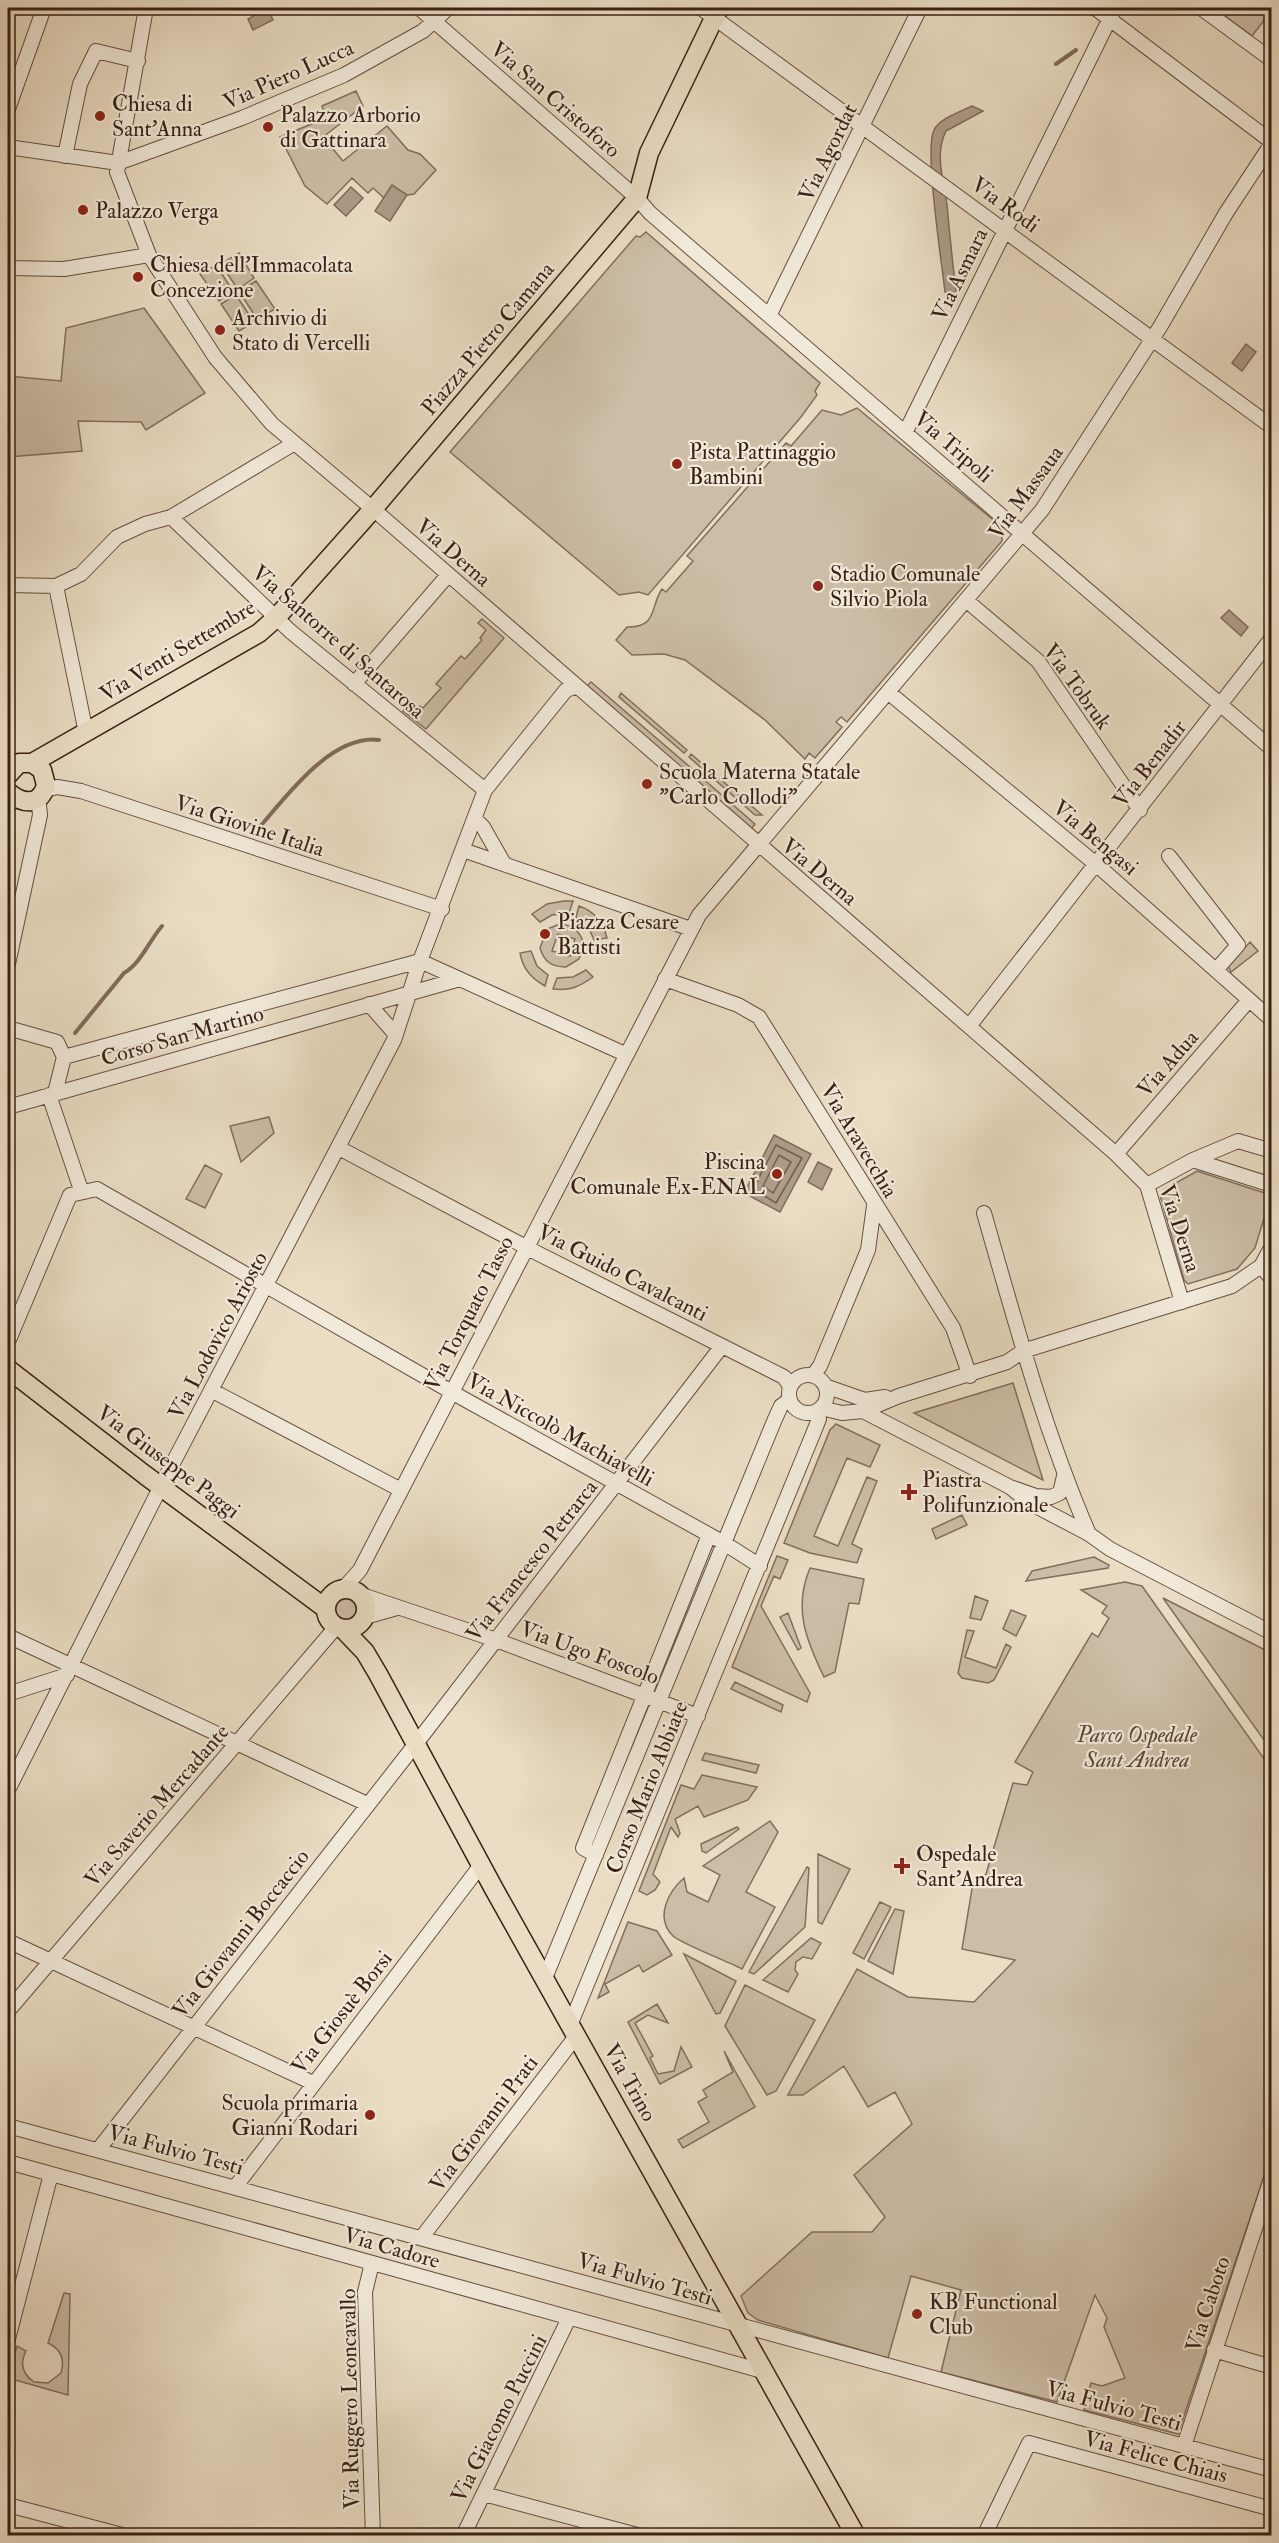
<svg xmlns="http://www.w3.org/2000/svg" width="1279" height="2543" font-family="'IM FELL Double Pica',serif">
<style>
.green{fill:#ccbda6;stroke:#836e5d;stroke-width:1.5;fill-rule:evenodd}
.water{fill:#ae9c88;stroke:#806a5a;stroke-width:1.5}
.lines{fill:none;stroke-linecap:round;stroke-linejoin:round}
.shore{stroke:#745e4e;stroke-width:1.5}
.stream{stroke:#806a5a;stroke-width:4}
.minor-casing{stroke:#664e40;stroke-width:16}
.major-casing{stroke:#3a1f14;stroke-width:21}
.minor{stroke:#f1e9d9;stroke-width:14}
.major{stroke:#eaddc4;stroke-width:18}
.poi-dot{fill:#8f2418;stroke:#f1e9d9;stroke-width:2}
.labels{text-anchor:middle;stroke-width:4.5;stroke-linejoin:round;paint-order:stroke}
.street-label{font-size:22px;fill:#3a1f14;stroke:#f1e9d9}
.poi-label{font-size:22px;fill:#3a1f14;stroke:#f1e9d9;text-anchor:start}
.park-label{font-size:22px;font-style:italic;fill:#5e4638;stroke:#f1e9d9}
</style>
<rect width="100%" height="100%" fill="#eaddc4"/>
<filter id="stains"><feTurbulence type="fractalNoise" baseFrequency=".00333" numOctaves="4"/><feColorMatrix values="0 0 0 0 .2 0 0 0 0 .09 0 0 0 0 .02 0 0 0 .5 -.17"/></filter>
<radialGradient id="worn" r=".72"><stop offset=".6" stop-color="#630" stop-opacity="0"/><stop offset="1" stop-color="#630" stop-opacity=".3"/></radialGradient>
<!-- green -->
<path class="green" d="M 1214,8 L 1271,8 L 1272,10 L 1252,36 Z
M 356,91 L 363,106 L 323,137 L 343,161 L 387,126 L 408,150 L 420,154 L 436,170 L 414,194 L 407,195 L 392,185 L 384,198 L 373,188 L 368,193 L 352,178 L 327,204 L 305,186 L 280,137 L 326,118 L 322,106 Z
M 646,232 L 820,383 L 815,391 L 817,395 L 801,417 L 648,595 L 639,592 L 619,595 L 450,452 L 636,236 L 640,237 Z
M 239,253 L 254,278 L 241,287 L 235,285 L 221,264 Z
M 213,267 L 218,268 L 231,288 L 230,294 L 219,301 L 200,274 Z
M 256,281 L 275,309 L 257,319 L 242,296 L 243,289 Z
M 232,297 L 238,298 L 254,322 L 239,331 L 221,304 Z
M 144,308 L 205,393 L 146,430 L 141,422 L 78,421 L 82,451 L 8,457 L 8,376 L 61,381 L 66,328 Z
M 857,408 L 1002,527 L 1002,541 L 847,722 L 841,717 L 836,722 L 842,727 L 815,758 L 809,753 L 805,759 L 765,720 L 685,660 L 664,654 L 632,655 L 616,640 L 627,627 C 658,628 650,606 662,589 L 666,592 L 693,561 L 687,556 L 786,443 L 791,446 L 822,410 L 841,415 Z
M 482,619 L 504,638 L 426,729 L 403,711 L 406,707 L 414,713 L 420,706 L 423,708 L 441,688 L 436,684 L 461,656 L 465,659 L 482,640 L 480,638 L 486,630 L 478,623 Z
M 591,682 L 697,773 L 692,778 L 586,687 Z
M 621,693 L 687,750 L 684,753 L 619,697 Z
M 691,754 L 762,815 L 755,815 L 689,757 Z
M 700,776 L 755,824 L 751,829 L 696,781 Z
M 564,901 L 573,901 L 569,913 L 552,915 L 540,922 L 532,914 L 547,904 Z
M 579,906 C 594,911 603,922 607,938 L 594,940 L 588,926 L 576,917 Z
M 560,924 C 574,925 581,932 584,945 L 579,959 L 566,967 C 552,967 544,962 540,948 L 547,929 ZM 558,934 L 575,939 L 570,956 L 552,951 Z
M 1250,942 L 1258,951 L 1231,972 L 1228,966 Z
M 531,951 L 537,966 L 548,975 L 545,986 C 531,978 523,969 520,953 Z
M 586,970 L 593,977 C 579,987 570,991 553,989 L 557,978 L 573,977 Z
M 269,1117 L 274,1133 L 241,1162 L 230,1126 Z
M 205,1165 L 222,1174 L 205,1208 L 186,1199 Z
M 1197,1171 L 1271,1195 L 1255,1248 L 1237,1269 L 1188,1284 L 1184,1280 L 1160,1195 L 1165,1189 Z
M 1013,1383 L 1043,1480 L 914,1413 Z
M 836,1424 L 880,1445 L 870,1467 L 847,1458 L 814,1536 L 838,1546 L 867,1477 L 877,1481 L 852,1544 L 862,1549 L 857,1563 L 810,1553 L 784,1543 L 830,1430 Z
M 962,1515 L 967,1525 L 936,1539 L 932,1529 Z
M 777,1556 L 788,1560 L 780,1579 L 774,1576 L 761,1606 L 810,1693 L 807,1702 L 732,1667 Z
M 1094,1557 L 1109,1565 L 1108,1568 L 1026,1581 L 1032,1571 Z
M 810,1568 L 864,1579 L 859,1604 L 849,1603 L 835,1672 L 824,1677 C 806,1640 793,1608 810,1568 Z
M 1125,1582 L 1142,1586 L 1272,1770 L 1271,2155 L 1178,2434 L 1084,2410 L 1091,2383 L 1102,2386 L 1125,2378 L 1104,2327 L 1107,2318 L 1095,2295 L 1057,2402 L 941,2372 L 961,2290 L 911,2276 L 888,2358 L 758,2320 L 748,2313 L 741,2296 L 812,2232 L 872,2232 L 885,2217 L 854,2175 L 912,2124 L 895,2092 L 868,2107 L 844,2066 L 803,2095 L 788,2095 L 857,1969 L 908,1997 L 974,2002 L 1015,1960 L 962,1949 L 973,1883 L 986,1874 L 1013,1783 L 1027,1785 L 1033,1772 L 1015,1762 L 1092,1633 L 1098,1637 L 1109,1618 L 1102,1613 L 1107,1606 L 1081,1590 Z
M333 1608a13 13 0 1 1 26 0a13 13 0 1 1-26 0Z
M 975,1596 L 988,1601 L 981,1620 L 970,1618 Z
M 1163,1598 L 1271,1653 L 1271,1750 Z
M 1011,1610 L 1026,1616 L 1016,1636 L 1003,1629 Z
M 788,1613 L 801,1648 L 798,1650 L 780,1617 Z
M 967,1630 L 974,1631 L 965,1657 L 996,1668 L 1006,1644 L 1011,1647 L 994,1680 L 988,1683 L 962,1678 L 958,1673 Z
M 735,1682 L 783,1705 L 781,1712 L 731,1689 Z
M 705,1753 L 759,1765 L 756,1773 L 702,1760 Z
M 702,1775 L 757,1787 L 748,1800 L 704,1817 L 698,1806 L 675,1819 L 680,1833 L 678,1837 L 671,1827 L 653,1874 L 660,1882 L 655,1890 L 647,1895 L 639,1891 L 681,1785 L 694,1789 Z
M 770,1821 L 778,1832 L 746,1892 L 775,1907 L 742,1969 C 729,1962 682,1944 673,1936 C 654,1917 669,1891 684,1878 L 687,1892 L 708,1902 L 720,1875 L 703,1866 Z
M 737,1827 L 739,1829 L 706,1853 L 702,1851 L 701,1844 Z
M 818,1854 L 850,1869 L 822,1924 L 818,1922 Z
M 807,1867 L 809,1868 L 805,1927 L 754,1974 L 749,1972 Z
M 880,1902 L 891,1907 L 864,1959 L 853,1953 Z
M 895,1909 L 904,1911 L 893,1974 L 868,1961 Z
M 628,1922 L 657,1931 L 672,1955 L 643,1972 L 639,1965 L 605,1984 L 609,1992 L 598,1998 Z
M 811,1938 L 821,1943 L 812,1959 L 803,1957 L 796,1962 L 795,1970 L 798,1974 L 788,1992 L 763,1980 Z
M 684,1954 L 736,1981 L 720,2013 L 716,2014 Z
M 745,1985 L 815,2020 L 776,2091 L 767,2095 L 725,2026 Z
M 657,2004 L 668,2023 L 648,2015 L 635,2023 L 653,2056 L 650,2058 L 658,2074 L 674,2071 L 681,2047 L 692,2067 L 660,2084 L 628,2022 Z
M 724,2051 L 755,2107 L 683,2148 L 678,2140 L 709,2122 L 698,2102 L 707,2097 L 703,2090 L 733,2072 Z
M 64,2293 L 70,2294 L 68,2395 L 8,2378 L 17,2346 L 26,2351 C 20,2363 22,2374 34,2382 L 48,2383 L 61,2373 C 65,2359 61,2349 48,2343 Z"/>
<!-- water -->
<path class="water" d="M 268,9 L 273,20 L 253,30 L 248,19 L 255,15 L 256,11 Z
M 972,106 L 983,111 L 946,131 C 934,155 944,180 947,205 C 950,237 953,268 957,299 L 945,292 C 942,264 924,148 934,130 C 940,118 960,112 972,106 Z
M 392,185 L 407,195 L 390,221 L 375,211 Z
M 351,187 L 363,198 L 346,216 L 334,205 Z
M 1246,344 L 1256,352 L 1242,371 L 1232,363 Z
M 1229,610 L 1248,627 L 1241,636 L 1221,618 Z
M 774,1135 L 811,1154 L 780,1212 L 744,1193 Z
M 818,1162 L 832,1169 L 822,1190 L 808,1182 Z"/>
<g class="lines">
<!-- shore -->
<path class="shore" d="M 776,1145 L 802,1158 L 776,1203 L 753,1189 Z
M 779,1155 L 791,1162 L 773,1193 L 763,1186 Z"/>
<!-- stream -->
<path class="stream" d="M 1056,64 L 1076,50
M 258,829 C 286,797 331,734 379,740
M 75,1033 L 124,973 C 141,963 149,941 162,926"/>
<!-- minor casing -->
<g class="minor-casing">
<path id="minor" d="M 146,8 L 117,172 L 149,255 L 215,357 L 272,424 L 373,509 L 1116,1154 L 1147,1185 L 1182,1302
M 419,8 L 637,198 L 650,213 L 1272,749
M 701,8 L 1272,427
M 1095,8 L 1272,142
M 1201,8 L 1272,60
M 8,109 L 44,8
M 8,147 L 118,163 L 242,118 L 344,75 L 423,31 L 448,8
M 65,156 L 80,84 L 96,51 L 138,61
M 8,268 L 64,269 L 149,255
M 770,314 L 920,8
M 906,431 L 1115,8
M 171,517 L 290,631 L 485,790
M 8,585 L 56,586 L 81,574 L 117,537 L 145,524 L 171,517 L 293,444
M 56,586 L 86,733
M 967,601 L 1038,661 L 1140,810
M 354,684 L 448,575
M 888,692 L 1097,865 L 1272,1020
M 45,790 L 57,787 L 81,791 L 442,909
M 475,819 L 483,827 L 503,862
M 463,850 L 691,929
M 1169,856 L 1238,945 L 1216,970
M 420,961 L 625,1054
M 8,964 L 40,815 L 39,805 L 35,800
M 665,979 L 738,1005 L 759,1017 L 953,1328 L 970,1376
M 369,1004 L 396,1035
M 970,1025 L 1272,638
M 8,1028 L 57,1042 L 64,1057 L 55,1093
M 64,1057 L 420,961
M 49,1095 L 81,1190
M 8,1107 L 460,979
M 339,1148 L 539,1254 L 784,1377 L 790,1386
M 1116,1154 L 1249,1000
M 1193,1160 L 1272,1185
M 1147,1185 L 1193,1160 L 1238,1141 L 1272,1151
M 984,1213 C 1015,1321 1044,1430 1089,1534
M 1261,1266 L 1272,1279
M 8,1342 L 70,1195 L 97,1189 L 464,1399 L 724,1543 L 760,1566
M789 1394a19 19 0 1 1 38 0a19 19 0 1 1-38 0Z
M 813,1375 L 820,1366 L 868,1250 L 874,1206
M 825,1386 L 865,1400 L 885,1397
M 211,1390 L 401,1490
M 821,1408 L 842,1413 L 863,1411 L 899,1396 L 1007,1362 L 1023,1351 L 1232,1286 L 1261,1266 L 1272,1246
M 863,1411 L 1010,1487 L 1036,1496 L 1051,1497 L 1060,1493 L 1064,1476
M 1010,1487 L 1030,1503 L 1089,1534 L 1110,1549 L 1272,1633
M 344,1588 L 360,1570 L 699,915 L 1042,510 L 1160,327 L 1226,213 L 1272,143
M 362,1595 L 496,1640 L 698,1716
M 365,1617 L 397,1608
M 8,1636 L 367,1804
M 8,1694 L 67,1675
M 8,1790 L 161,1486 L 394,1040 L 420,961 L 485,790 L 566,690 L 575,687
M 596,1855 L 583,1848 L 709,1535
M 8,1941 L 313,2083
M 545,1978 L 775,1419 L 781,1406 L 789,1400
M 8,2011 L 336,1627
M 571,2023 L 813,1434 L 819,1419 L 816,1411
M 8,2126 L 1272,2470
M 98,2150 L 425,1732 L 722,1346
M 8,2162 L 766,2372
M 236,2186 L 481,1865
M 422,2237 L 577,2035
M 372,2263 L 365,2292 L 373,2536
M 8,2339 L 51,2174
M 1214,2350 L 1272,2367
M 1184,2446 L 1272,2176
M 484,2494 L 641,2536
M 8,2505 L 126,2536
M 463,2536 L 569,2318
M 984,2536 L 1029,2443 L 1272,2509
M 1269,2536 L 1272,2533"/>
</g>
<!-- major casing -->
<g class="major-casing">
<path id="major" d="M 32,763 L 259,633 L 276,618 L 373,509 L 637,198 L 649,153 L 719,8
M 8,775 L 19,763 L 32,763 L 42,770 L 46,785 C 40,807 22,804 8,792
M 8,1369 L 145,1475 L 325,1608
M326 1609a20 20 0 1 1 40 0a20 20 0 1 1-40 0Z
M 343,1629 L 365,1652 L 378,1674 L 494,1889 L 856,2536"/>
</g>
<!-- minor -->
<use href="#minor" class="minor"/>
<!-- major -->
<use href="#major" class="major"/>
</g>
<!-- markers -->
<g class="poi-dot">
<circle cx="100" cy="116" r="6"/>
<circle cx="268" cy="127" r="6"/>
<circle cx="83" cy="210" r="6"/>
<circle cx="138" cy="277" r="6"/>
<circle cx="220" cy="330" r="6"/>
<circle cx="677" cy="464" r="6"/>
<circle cx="818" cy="586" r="6"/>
<circle cx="647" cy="784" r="6"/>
<circle cx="545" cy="934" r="6"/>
<circle cx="777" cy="1174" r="6"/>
<path d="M906 1483h6v6h6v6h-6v6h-6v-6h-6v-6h6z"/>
<path d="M899 1857h6v6h6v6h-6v6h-6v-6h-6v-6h6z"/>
<circle cx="370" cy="2115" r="6"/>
<circle cx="917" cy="2314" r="6"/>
</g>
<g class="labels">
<!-- street labels -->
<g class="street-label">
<text transform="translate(288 74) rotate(-24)" y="8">Via Piero Lucca</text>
<text transform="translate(556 99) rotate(41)" y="8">Via San Cristoforo</text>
<text transform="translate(827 152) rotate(-64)" y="8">Via Agordat</text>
<text transform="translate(1006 204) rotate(36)" y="8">Via Rodi</text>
<text transform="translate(959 274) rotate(-64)" y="8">Via Asmara</text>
<text transform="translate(487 338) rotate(-50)" y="8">Piazza Pietro Camana</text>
<text transform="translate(954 446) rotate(41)" y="8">Via Tripoli</text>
<text transform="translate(1025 492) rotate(-54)" y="8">Via Massaua</text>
<text transform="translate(454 552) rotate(41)" y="8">Via Derna</text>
<text transform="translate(339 641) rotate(41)" y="8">Via Santorre di Santarosa</text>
<text transform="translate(177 650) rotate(-31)" y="8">Via Venti Settembre</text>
<text transform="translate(1078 686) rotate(54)" y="8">Via Tobruk</text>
<text transform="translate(1149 763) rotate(-52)" y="8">Via Benadir</text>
<text transform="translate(250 825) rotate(18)" y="8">Via Giovine Italia</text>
<text transform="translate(1096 837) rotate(40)" y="8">Via Bengasi</text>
<text transform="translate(820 871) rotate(40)" y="8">Via Derna</text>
<text transform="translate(182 1035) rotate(-16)" y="8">Corso San Martino</text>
<text transform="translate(1167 1063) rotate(-49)" y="8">Via Adua</text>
<text transform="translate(860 1140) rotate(59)" y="8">Via Aravecchia</text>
<text transform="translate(1181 1228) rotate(72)" y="8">Via Derna</text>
<text transform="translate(623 1272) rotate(27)" y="8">Via Guido Cavalcanti</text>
<text transform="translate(468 1313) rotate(-63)" y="8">Via Torquato Tasso</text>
<text transform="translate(217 1335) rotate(-62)" y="8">Via Lodovico Ariosto</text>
<text transform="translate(561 1429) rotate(29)" y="8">Via Niccolò Machiavelli</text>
<text transform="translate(169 1461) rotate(37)" y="8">Via Giuseppe Paggi</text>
<text transform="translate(531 1560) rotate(-52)" y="8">Via Francesco Petrarca</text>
<text transform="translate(590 1652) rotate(20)" y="8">Via Ugo Foscolo</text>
<text transform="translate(646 1787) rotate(-68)" y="8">Corso Mario Abbiate</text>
<text transform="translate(156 1805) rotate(-49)" y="8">Via Saverio Mercadante</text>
<text transform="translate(240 1933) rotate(-52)" y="8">Via Giovanni Boccaccio</text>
<text transform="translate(341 2012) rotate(-52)" y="8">Via Giosuè Borsi</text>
<text transform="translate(631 2082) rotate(61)" y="8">Via Trino</text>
<text transform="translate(483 2123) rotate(-53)" y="8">Via Giovanni Prati</text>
<text transform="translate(176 2149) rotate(15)" y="8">Via Fulvio Testi</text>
<text transform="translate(392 2247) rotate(16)" y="8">Via Cadore</text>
<text transform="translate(645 2278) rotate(16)" y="8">Via Fulvio Testi</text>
<text transform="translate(1207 2304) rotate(-72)" y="8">Via Caboto</text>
<text transform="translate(349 2399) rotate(-91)" y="8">Via Ruggero Leoncavallo</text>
<text transform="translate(1114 2405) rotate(15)" y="8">Via Fulvio Testi</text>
<text transform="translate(498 2418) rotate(-63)" y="8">Via Giacomo Puccini</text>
<text transform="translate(1156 2456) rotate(15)" y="8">Via Felice Chiais</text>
</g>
<!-- poi labels -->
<g class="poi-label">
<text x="112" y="111">Chiesa di<tspan x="112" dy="25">Sant'Anna</tspan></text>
<text x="280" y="122">Palazzo Arborio<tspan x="280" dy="25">di Gattinara</tspan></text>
<text x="95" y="218">Palazzo Verga</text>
<text x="150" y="272">Chiesa dell'Immacolata<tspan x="150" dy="25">Concezione</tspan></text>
<text x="232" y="325">Archivio di<tspan x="232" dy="25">Stato di Vercelli</tspan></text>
<text x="689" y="459">Pista Pattinaggio<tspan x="689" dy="25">Bambini</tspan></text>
<text x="830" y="581">Stadio Comunale<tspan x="830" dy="25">Silvio Piola</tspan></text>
<text x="659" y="779">Scuola Materna Statale<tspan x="659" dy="25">"Carlo Collodi"</tspan></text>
<text x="557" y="929">Piazza Cesare<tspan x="557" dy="25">Battisti</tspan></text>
<text x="765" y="1169" text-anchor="end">Piscina<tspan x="765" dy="25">Comunale Ex-ENAL</tspan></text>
<text x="922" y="1487">Piastra<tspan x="922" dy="25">Polifunzionale</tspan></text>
<text x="916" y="1861">Ospedale<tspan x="916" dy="25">Sant'Andrea</tspan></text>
<text x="358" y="2110" text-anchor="end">Scuola primaria<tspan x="358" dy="25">Gianni Rodari</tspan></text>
<text x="929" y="2309">KB Functional<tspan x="929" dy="25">Club</tspan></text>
</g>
<!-- park labels -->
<g class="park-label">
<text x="1137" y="1742">Parco Ospedale<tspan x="1137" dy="25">Sant Andrea</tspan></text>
</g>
</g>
<!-- margin -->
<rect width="1279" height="2543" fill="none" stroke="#eaddc4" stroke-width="30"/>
<rect x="9" y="9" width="1261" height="2525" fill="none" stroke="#3a1f14" stroke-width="3"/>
<rect x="15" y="15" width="1249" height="2513" fill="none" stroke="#3a1f14" stroke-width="1.5"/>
<rect width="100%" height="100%" filter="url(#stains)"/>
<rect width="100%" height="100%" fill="url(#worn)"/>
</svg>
